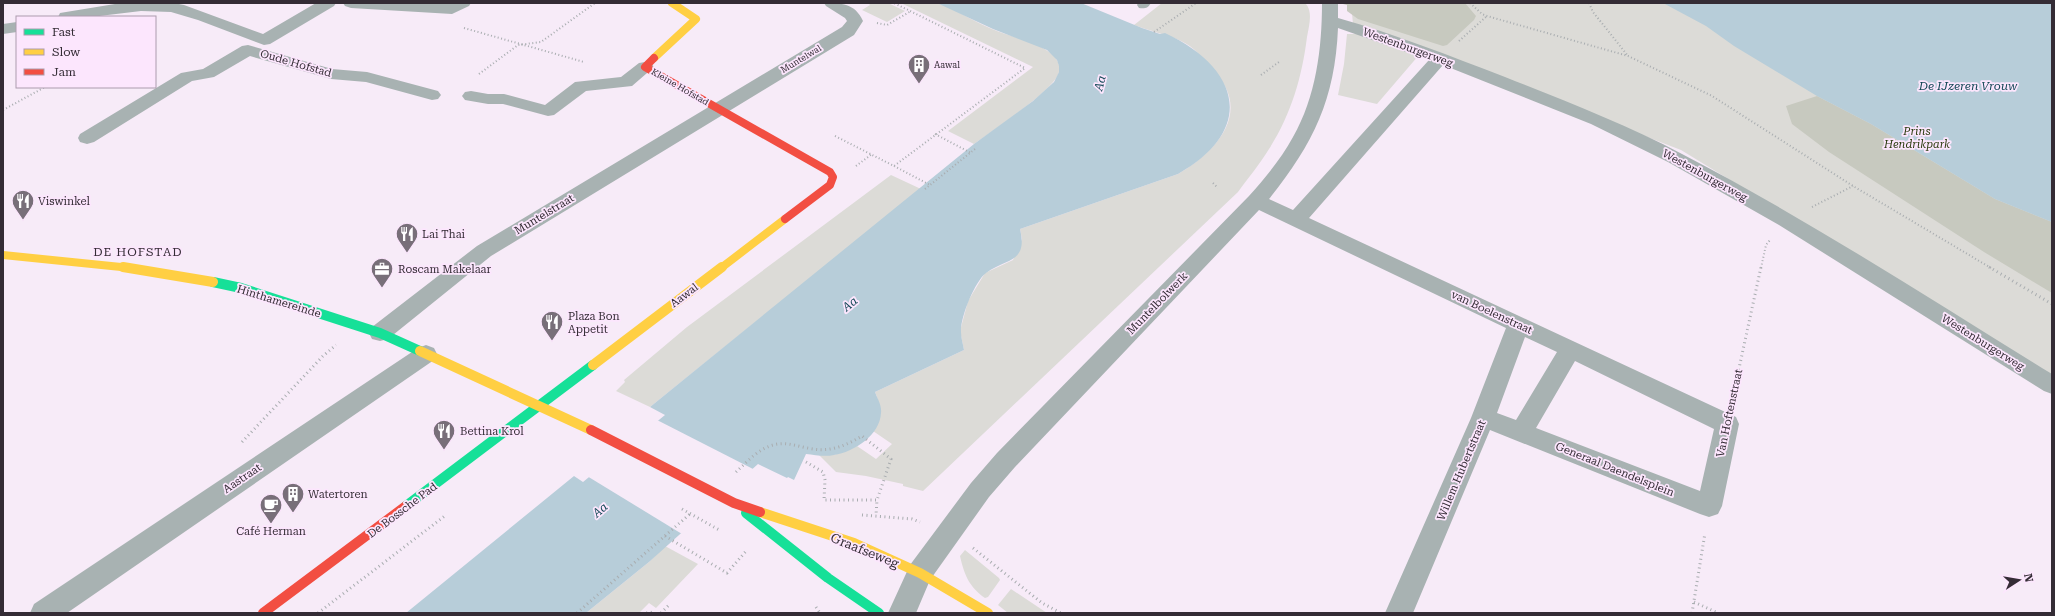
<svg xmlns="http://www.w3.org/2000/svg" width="2055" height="616" font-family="'Roboto Serif',serif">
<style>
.green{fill:#dcdbd7}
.forest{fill:#c7c9bf}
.water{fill:#b7cdd9}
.pier{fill:#f7ebf8}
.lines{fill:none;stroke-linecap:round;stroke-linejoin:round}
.path-far1{stroke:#a9adb0;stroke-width:2;stroke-dasharray:1 2.5;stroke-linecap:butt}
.path{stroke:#a9adb0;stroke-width:3;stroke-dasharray:1 3.5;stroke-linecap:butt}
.lane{fill:#a8b2b2;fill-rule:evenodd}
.street{fill:#a8b2b2;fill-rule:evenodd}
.fast{stroke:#16e098;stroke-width:10}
.slow-far1{stroke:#ffcf43;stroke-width:8}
.slow{stroke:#ffcf43;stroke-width:10}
.jam-far1{stroke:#f24e42;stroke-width:8}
.jam{stroke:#f24e42;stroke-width:10}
.labels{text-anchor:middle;stroke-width:3.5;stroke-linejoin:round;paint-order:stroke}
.far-street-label{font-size:9px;fill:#342c35;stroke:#fce6fd}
.far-poi-label{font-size:9px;fill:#342c35;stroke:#fce6fd;text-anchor:start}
.street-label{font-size:11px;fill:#342c35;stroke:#fce6fd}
.park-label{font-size:11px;font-style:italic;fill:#293b0d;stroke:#fce6fd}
.poi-label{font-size:11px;fill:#342c35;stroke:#fce6fd;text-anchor:start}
.water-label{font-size:12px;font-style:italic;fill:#134856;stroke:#fce6fd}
.neighbourhood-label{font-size:12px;letter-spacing:1px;fill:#342c35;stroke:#fce6fd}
.near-street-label{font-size:13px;fill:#342c35;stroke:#fce6fd}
</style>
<rect width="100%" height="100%" fill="#f7ebf8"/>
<!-- green -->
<path class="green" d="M 868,3 L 888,3 L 905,11 L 887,22 L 862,10 L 870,5 Z
M 901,3 C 912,3 927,0 937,3 C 956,9 974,22 992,29 C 1010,37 1033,40 1049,52 C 1055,56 1061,63 1059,72 C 1056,89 991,132 974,144 L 948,131 L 1033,67 Z
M 1162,3 L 1306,4 C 1313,12 1309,26 1307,37 C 1302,77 1291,115 1269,149 C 1260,164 1248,178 1238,192 L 923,491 L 903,486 L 903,484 L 866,476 L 836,472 L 819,455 L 834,455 L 857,446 L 876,459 L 892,444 L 873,431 C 881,420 881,405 875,392 L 964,350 L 960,331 L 968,301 L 985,273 L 1013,260 L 1022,239 L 1020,229 L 1178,174 C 1207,157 1245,124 1225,86 C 1222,80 1216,74 1212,69 C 1203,58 1194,47 1181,41 C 1166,34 1149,31 1134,25 Z
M 1351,3 L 2052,3 L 2052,377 L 1681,150 L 1353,24 Z
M 1347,34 L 1358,34 L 1419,55 L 1377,104 L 1338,95 L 1344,64 Z
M 891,175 L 921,189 L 650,407 L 616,391 L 625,382 L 624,380 L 687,327 Z
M 665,546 L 698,564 L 656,608 L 649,603 L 639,613 L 586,613 L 649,562 Z
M 965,550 L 999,578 L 1000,580 L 988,597 L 985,598 C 969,587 964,574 960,556 Z
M 1011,589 L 1047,613 L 1008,613 L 998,605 Z"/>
<!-- forest -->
<path class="forest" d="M 1339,3 L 1465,3 L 1476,16 L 1474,20 L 1447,45 L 1443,46 L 1358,19 L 1347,11 L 1347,5 Z
M 1817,96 L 1871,124 L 1995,199 L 2052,222 L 2052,293 L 1984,252 L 1829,152 L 1792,124 L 1786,106 Z"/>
<!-- water -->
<path class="water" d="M 937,3 L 1081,3 L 1142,28 L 1160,34 L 1165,33 C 1240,68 1257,129 1178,174 L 1020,229 C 1028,263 1007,258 986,273 C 975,281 960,318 961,332 C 961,338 963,344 964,350 L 875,392 C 877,398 882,405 881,413 C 880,435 854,452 834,455 C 825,457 815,455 806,454 L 794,480 L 788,477 L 787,478 L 758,464 L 649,562 L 586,613 L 406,613 L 574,476 L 583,482 L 665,415 L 650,407 L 974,144 L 1033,101 L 1054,82 L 1059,72 L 1059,66 L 1057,60 L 1047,50 L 993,29 Z
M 1663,3 L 2052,3 L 2052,222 L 1995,199 L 1871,124 L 1817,96 L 1734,46 L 1706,26 Z"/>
<!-- pier -->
<path class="pier" d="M 657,420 L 755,470 L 682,534 L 587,476 Z"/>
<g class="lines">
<!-- path-far1 -->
<path class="path-far1" d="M 1470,3 L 1482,14 L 1487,16 L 1628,56 L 1712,96 L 1853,186 L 1991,268
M 1589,3 L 1593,12 L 1628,56
M 877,23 L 887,25 L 911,11
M 464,28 L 584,62
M 1154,32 L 1196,3
M 1459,41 L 1487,16
M 479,74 L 518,45 L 541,42 L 595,3
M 1261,75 L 1279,62
M 3,110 L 45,87
M 935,134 L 971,153
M 835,136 L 894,166 L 1025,68 L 894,3
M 856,166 L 872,154
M 894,166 L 930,185
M 1213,183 L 1218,188
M 925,189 L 975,149
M 1812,207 L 1853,186
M 1761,268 L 1766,245 L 1770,240"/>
<!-- path -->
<path class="path" d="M 1989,267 L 2052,304
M 1733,396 L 1761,267
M 242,442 L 323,356 L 336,345
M 806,462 L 823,472 L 825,480 L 824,500 L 877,500 L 876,515
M 736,472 C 747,462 758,449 773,445 C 786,441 799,447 813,449 C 831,452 847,445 862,436 L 891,459 L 877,500
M 682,509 L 721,531
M 862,515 L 912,519 L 920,522
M 665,536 L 727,573 L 747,550
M 973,548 L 1042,603 L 1061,613
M 1694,602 L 1718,613
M 816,607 L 820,613
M 318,613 L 446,515
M 577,613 L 691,513
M 647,613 L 649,611 L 652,613
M 661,613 L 670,604
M 1692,613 L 1705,533"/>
<!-- lane -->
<path class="lane" d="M 1138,3 L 1151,3 C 1148,8 1145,9 1139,8 L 1137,5 Z"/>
<!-- street -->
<path class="street" d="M 121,3 L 174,3 L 184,5 L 263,34 L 316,3 L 336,3 L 334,6 L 270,44 L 264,45 L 198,20 L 171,12 L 141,11 L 91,17 L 58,17 L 60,13 L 66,12 Z
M 343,3 L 471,3 L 469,6 L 452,14 L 351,8 L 345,6 Z
M 824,3 C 841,3 855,3 863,21 L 854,35 L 491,256 L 388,339 L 380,341 L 372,339 L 369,333 L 372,327 L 477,246 L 842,27 L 847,21 L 845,18 L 826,6 Z
M 1322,3 L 1338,3 L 1338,18 C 1395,34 1450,56 1505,77 C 1565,101 1625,124 1682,154 C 1809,220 1930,299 2052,374 L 2052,394 L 2044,391 L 1779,225 L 1668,162 L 1591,124 L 1443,65 L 1309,218 L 1736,417 L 1739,424 L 1722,506 L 1718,514 L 1709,517 L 1700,514 L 1490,430 L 1413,613 L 1385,613 L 1471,418 L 1506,328 L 1259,210 L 1015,467 L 989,497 L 930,580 L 916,613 L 888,613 L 910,565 L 971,483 L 997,453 L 1249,196 C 1265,178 1281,159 1293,137 C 1316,97 1322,48 1322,3 ZM 1338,28 L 1429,60 L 1293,210 L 1269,199 C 1313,144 1335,100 1338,28 ZM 1525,337 L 1557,352 L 1516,420 L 1497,413 ZM 1575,361 L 1714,429 L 1700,491 L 1536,428 Z
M 17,22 L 17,32 L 3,34 L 3,24 Z
M 248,45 L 332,69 L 367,72 L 438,91 L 441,95 L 438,99 L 432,100 L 366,82 L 331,79 L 250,56 L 214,77 L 192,81 L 94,142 L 87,144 L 80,142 L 78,138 L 80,134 L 181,73 L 203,69 L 242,46 Z
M 645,62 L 651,63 L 654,67 L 632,86 L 586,91 L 554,115 L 548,116 L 503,104 L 488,104 L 465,100 L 462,96 L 465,92 L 471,91 L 488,94 L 504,94 L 545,105 L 575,82 L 621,77 L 639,63 Z
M 426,345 L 434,348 L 437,354 L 434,360 L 67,613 L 30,613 L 34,604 L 418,348 Z"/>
<!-- fast -->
<path class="fast" d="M 213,282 L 241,288 L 380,333 L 420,351
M 406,506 L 593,365
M 746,513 L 828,578 L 879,613"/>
<!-- slow-far1 -->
<path class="slow-far1" d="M 654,58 L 696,19 L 672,3
M 3,255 L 131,268
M 721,268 L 785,219"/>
<!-- slow -->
<path class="slow" d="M 123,267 L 213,282
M 420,351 L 591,430
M 593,365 L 722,267
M 760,512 L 854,543 L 920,573 L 988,613"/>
<!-- jam-far1 -->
<path class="jam-far1" d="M 654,58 L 645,67 L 830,172 L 833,177 L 830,185 L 785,219"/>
<!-- jam -->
<path class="jam" d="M 591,430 L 734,503 L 760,512
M 263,613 L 406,506"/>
</g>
<!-- icons -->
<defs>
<g id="building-pin" transform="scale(1.15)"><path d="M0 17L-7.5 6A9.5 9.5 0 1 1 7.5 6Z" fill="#786f79" stroke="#fce6fd"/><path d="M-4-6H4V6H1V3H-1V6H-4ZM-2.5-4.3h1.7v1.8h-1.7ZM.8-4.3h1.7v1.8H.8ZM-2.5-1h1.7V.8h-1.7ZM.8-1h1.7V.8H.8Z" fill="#fff"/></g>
<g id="restaurant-pin" transform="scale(1.15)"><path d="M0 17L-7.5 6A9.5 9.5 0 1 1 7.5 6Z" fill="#786f79" stroke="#fce6fd"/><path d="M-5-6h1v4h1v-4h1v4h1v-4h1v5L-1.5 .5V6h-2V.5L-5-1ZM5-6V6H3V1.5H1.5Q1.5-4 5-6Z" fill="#fff"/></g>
<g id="office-pin" transform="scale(1.15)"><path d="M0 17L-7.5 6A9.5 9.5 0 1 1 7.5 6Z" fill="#786f79" stroke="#fce6fd"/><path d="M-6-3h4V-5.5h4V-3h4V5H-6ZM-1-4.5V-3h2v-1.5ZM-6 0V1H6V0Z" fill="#fff"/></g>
<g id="cafe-pin" transform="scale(1.15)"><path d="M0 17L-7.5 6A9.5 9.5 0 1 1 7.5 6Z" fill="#786f79" stroke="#fce6fd"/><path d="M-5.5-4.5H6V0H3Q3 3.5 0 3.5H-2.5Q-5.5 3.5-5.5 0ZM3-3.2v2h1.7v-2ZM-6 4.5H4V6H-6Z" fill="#fff"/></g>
</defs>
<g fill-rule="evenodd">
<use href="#building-pin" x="919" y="65"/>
<use href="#restaurant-pin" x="23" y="201"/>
<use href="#restaurant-pin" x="407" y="234"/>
<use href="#office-pin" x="382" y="269"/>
<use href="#restaurant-pin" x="552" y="322"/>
<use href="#restaurant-pin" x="444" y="431"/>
<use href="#building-pin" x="293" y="494"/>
<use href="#cafe-pin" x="271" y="505"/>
</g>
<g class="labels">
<!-- far-street labels -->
<g class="far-street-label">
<text transform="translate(801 59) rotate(-31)" y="3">Muntelwal</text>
<text transform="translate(680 87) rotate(30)" y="3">Kleine Hofstad</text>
</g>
<!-- far-poi labels -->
<g class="far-poi-label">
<text x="934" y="68">Aawal</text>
</g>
<!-- street labels -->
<g class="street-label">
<text transform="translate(1408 47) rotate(20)" y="4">Westenburgerweg</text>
<text transform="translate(296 63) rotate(16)" y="4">Oude Hofstad</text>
<text transform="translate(1705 175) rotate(29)" y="4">Westenburgerweg</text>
<text transform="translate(544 214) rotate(-31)" y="4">Muntelstraat</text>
<text transform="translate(684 295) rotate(-37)" y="4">Aawal</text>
<text transform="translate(279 301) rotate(17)" y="4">Hinthamereinde</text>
<text transform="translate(1157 303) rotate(-46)" y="4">Muntelbolwerk</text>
<text transform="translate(1492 312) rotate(25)" y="4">van Boelenstraat</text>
<text transform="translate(1983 342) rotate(32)" y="4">Westenburgerweg</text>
<text transform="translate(1729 413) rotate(-78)" y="4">Van Hoftenstraat</text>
<text transform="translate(1615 469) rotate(22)" y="4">Generaal Daendelsplein</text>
<text transform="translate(1461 470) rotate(-67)" y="4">Willem Hubertstraat</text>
<text transform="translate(242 478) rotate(-34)" y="4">Aastraat</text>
<text transform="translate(402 510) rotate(-37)" y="4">De Bossche Pad</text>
</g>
<!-- park labels -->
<g class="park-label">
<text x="1917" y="135">Prins<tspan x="1917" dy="13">Hendrikpark</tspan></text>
</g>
<!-- poi labels -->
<g class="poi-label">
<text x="38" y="205">Viswinkel</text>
<text x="422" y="238">Lai Thai</text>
<text x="398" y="273">Roscam Makelaar</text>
<text x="568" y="320">Plaza Bon<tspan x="568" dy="13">Appetit</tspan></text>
<text x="460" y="435">Bettina Krol</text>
<text x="308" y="498">Watertoren</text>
<text x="271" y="535" text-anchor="middle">Café Herman</text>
</g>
<!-- water labels -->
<g class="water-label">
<text transform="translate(1100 83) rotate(-75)" y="4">Aa</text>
<text x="1968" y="90">De IJzeren Vrouw</text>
<text transform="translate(850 304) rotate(-39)" y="4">Aa</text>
<text transform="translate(600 510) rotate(-41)" y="4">Aa</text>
</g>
<!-- neighbourhood labels -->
<g class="neighbourhood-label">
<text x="138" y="256">DE HOFSTAD</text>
</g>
<!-- near-street labels -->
<g class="near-street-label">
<text transform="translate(865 550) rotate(22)" y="5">Graafseweg</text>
</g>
</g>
<!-- border -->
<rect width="2055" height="616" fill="none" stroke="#342c35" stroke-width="8"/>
<!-- legend -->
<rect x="16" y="16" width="140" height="72" fill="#fce6fd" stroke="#ac9cad"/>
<rect x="24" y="29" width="20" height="6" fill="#16e098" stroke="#ac9cad"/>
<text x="52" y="36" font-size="12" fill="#342c35">Fast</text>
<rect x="24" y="49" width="20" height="6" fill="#ffcf43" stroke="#ac9cad"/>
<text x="52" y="56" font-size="12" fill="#342c35">Slow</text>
<rect x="24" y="69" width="20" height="6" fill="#f24e42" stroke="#ac9cad"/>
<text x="52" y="76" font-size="12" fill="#342c35">Jam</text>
<!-- north arrow -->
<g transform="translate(2019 580) rotate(78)" stroke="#fce6fd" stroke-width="3" paint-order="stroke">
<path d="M0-3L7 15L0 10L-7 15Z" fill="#342c35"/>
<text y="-6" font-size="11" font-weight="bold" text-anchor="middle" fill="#342c35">N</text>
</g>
</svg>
